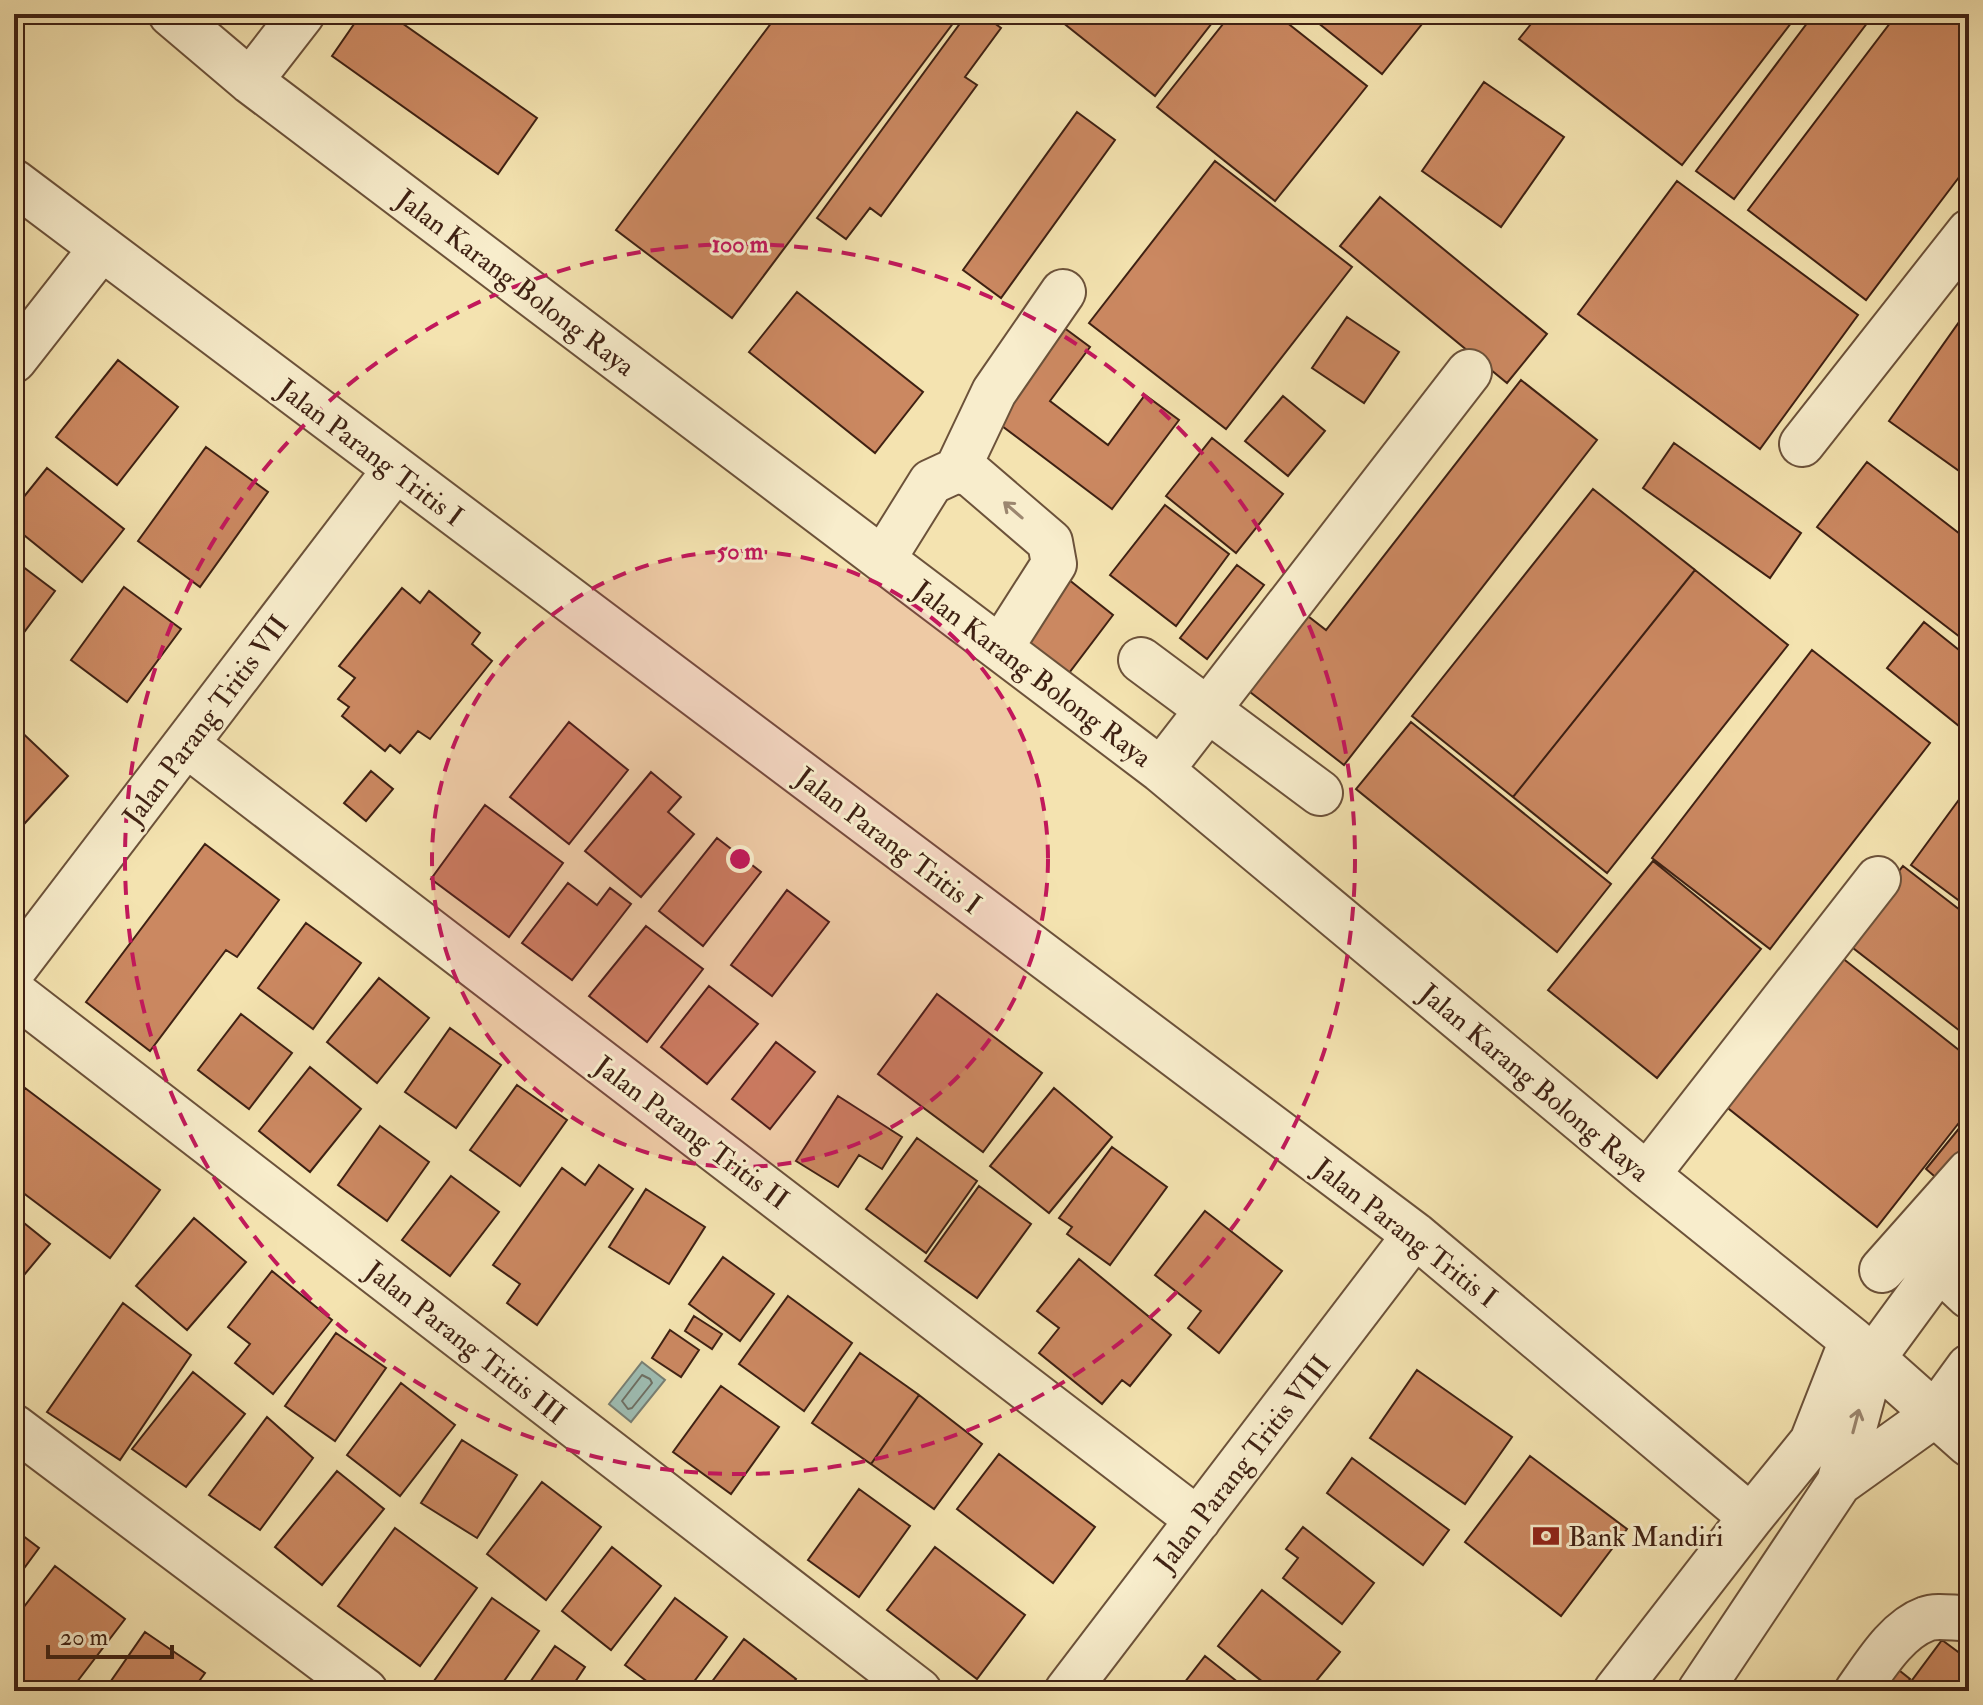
<svg xmlns="http://www.w3.org/2000/svg" width="1983" height="1705" font-family="'IM FELL Double Pica',serif">
<style>
.water{fill:#9ebdb3;stroke:#787f73;stroke-width:2}
.lines{fill:none;stroke-linecap:round;stroke-linejoin:round}
.shore{stroke:#6e6f63;stroke-width:2}
.building{fill:#cb8861;stroke:#3f2113;stroke-width:2}
.minor-casing{stroke:#6c523a;stroke-width:48}
.minor{stroke:#f8edcc;stroke-width:44}
.oneway{stroke:#9c8770}
.ring{fill:none;stroke:#c2185b;stroke-width:4;stroke-dasharray:14 10}
.labels{text-anchor:middle;stroke-width:6;stroke-linejoin:round;paint-order:stroke}
.street-label{font-size:28px;fill:#3f2113;stroke:#f8edcc}
.poi-label{font-size:28px;fill:#3f2113;stroke:#f8edcc;text-anchor:start}
.centre{fill:#c2185b;stroke:#f8edcc;stroke-width:4}
.ring-label{font-size:24px;text-anchor:middle;font-weight:bold;fill:#c2185b;stroke:#f8edcc;stroke-width:6;stroke-linejoin:round;paint-order:stroke}
</style>
<rect width="100%" height="100%" fill="#f4e3b0"/>
<filter id="stains"><feTurbulence type="fractalNoise" baseFrequency=".0025" numOctaves="4"/><feColorMatrix values="0 0 0 0 .2 0 0 0 0 .09 0 0 0 0 .02 0 0 0 .5 -.17"/></filter>
<radialGradient id="worn" r=".72"><stop offset=".6" stop-color="#630" stop-opacity="0"/><stop offset="1" stop-color="#630" stop-opacity=".3"/></radialGradient>
<!-- water -->
<path class="water" d="M 642,1362 L 665,1380 L 631,1422 L 609,1404 Z"/>
<g class="lines">
<!-- shore -->
<path class="shore" d="M 642,1375 L 650,1379 L 652,1383 L 632,1408 L 628,1409 L 622,1401 Z"/>
</g>
<!-- building -->
<path class="building" d="M 361,14 L 389,14 L 537,118 L 498,174 L 332,56 Z
M 778,14 L 960,14 L 732,318 L 616,230 Z
M 967,14 L 982,14 L 1001,28 L 965,77 L 977,85 L 881,216 L 870,208 L 846,239 L 817,218 Z
M 1052,14 L 1219,14 L 1155,96 Z
M 1231,14 L 1276,14 L 1367,86 L 1275,201 L 1157,107 Z
M 1307,14 L 1430,14 L 1382,74 Z
M 1539,14 L 1798,14 L 1682,165 L 1519,39 Z
M 1814,14 L 1874,14 L 1734,199 L 1696,171 Z
M 1897,14 L 1969,14 L 1969,164 L 1866,300 L 1748,210 Z
M 1484,82 L 1564,137 L 1501,227 L 1422,171 Z
M 1077,112 L 1115,140 L 1001,298 L 963,270 Z
M 1215,161 L 1352,267 L 1226,429 L 1089,323 Z
M 1677,181 L 1858,315 L 1760,449 L 1578,314 Z
M 1380,197 L 1547,334 L 1507,383 L 1340,246 Z
M 797,292 L 923,392 L 875,453 L 749,352 Z
M 1969,308 L 1969,478 L 1889,421 Z
M 1347,317 L 1399,352 L 1364,403 L 1312,368 Z
M 1059,324 L 1090,347 L 1050,401 L 1108,445 L 1145,395 L 1179,420 L 1112,509 L 990,417 Z
M 118,360 L 178,407 L 117,485 L 56,437 Z
M 1521,380 L 1597,440 L 1344,765 L 1241,685 L 1300,610 L 1326,630 Z
M 1283,396 L 1325,431 L 1288,476 L 1245,441 Z
M 1212,438 L 1283,494 L 1236,553 L 1166,496 Z
M 1674,443 L 1801,533 L 1770,578 L 1643,488 Z
M 206,447 L 268,492 L 200,587 L 138,541 Z
M 1867,462 L 1969,541 L 1969,644 L 1817,527 Z
M 47,468 L 124,529 L 82,582 L 14,527 L 14,509 Z
M 1593,489 L 1695,570 L 1513,797 L 1412,716 Z
M 1165,505 L 1229,554 L 1176,626 L 1110,575 Z
M 14,560 L 55,591 L 19,639 L 14,635 Z
M 1237,565 L 1264,585 L 1207,659 L 1180,638 Z
M 1695,570 L 1788,645 L 1607,873 L 1513,797 Z
M 1068,579 L 1113,615 L 1069,673 L 1024,638 Z
M 124,587 L 181,629 L 127,702 L 71,660 Z
M 402,588 L 420,603 L 429,591 L 480,633 L 472,644 L 492,661 L 430,739 L 418,731 L 400,753 L 390,745 L 385,751 L 342,716 L 349,707 L 338,699 L 355,678 L 339,666 Z
M 1924,622 L 1969,658 L 1969,714 L 1959,726 L 1887,668 Z
M 1812,650 L 1930,743 L 1770,949 L 1652,858 Z
M 569,722 L 628,770 L 569,844 L 510,797 Z
M 1411,722 L 1611,884 L 1557,952 L 1356,789 Z
M 14,725 L 68,776 L 15,834 L 14,833 Z
M 371,771 L 393,789 L 366,821 L 344,803 Z
M 651,772 L 681,797 L 668,812 L 694,834 L 641,897 L 585,851 Z
M 1969,786 L 1969,908 L 1911,865 Z
M 485,805 L 563,863 L 509,937 L 431,879 Z
M 717,838 L 761,872 L 703,946 L 659,911 Z
M 205,844 L 279,900 L 237,957 L 226,950 L 150,1051 L 86,1002 Z
M 1653,861 L 1761,949 L 1657,1078 L 1548,990 Z
M 1903,866 L 1969,917 L 1969,1038 L 1844,941 Z
M 568,883 L 597,905 L 610,888 L 631,904 L 572,980 L 522,943 Z
M 787,890 L 829,922 L 772,996 L 731,965 Z
M 306,923 L 361,963 L 313,1029 L 258,988 Z
M 646,926 L 703,969 L 647,1042 L 589,996 Z
M 1841,957 L 1969,1058 L 1969,1110 L 1877,1227 L 1724,1105 Z
M 379,978 L 429,1018 L 377,1083 L 327,1042 Z
M 709,986 L 758,1024 L 707,1084 L 661,1047 Z
M 937,994 L 1042,1073 L 983,1152 L 878,1074 Z
M 241,1014 L 292,1053 L 249,1109 L 198,1070 Z
M 450,1028 L 501,1065 L 456,1128 L 405,1092 Z
M 776,1042 L 815,1072 L 770,1129 L 732,1099 Z
M 310,1067 L 361,1109 L 310,1172 L 259,1131 Z
M 517,1085 L 567,1120 L 520,1186 L 470,1150 Z
M 25,1088 L 160,1190 L 110,1258 L 14,1186 L 14,1102 Z
M 1054,1088 L 1112,1137 L 1049,1213 L 990,1166 Z
M 838,1096 L 902,1137 L 882,1169 L 859,1155 L 838,1187 L 796,1161 Z
M 380,1126 L 429,1162 L 387,1221 L 338,1185 Z
M 1961,1126 L 1969,1133 L 1969,1163 L 1948,1188 L 1926,1169 Z
M 917,1138 L 977,1181 L 926,1253 L 866,1209 Z
M 1112,1147 L 1167,1187 L 1110,1265 L 1067,1234 L 1072,1227 L 1059,1218 Z
M 599,1165 L 633,1189 L 537,1325 L 507,1303 L 520,1284 L 493,1265 L 562,1168 L 585,1185 Z
M 451,1176 L 499,1212 L 450,1276 L 402,1240 Z
M 979,1186 L 1031,1224 L 977,1298 L 925,1261 Z
M 646,1189 L 705,1227 L 669,1284 L 609,1247 Z
M 1205,1211 L 1282,1271 L 1219,1353 L 1188,1328 L 1201,1311 L 1155,1275 Z
M 14,1215 L 50,1244 L 14,1287 Z
M 194,1218 L 246,1262 L 187,1330 L 136,1286 Z
M 723,1257 L 774,1294 L 740,1341 L 689,1304 Z
M 1079,1259 L 1171,1335 L 1130,1386 L 1122,1380 L 1102,1404 L 1039,1353 L 1059,1328 L 1037,1311 Z
M 272,1271 L 332,1320 L 273,1394 L 235,1363 L 250,1344 L 228,1327 Z
M 788,1296 L 852,1343 L 804,1411 L 739,1364 Z
M 123,1303 L 191,1355 L 120,1460 L 47,1412 Z
M 694,1316 L 722,1334 L 712,1349 L 685,1331 Z
M 670,1330 L 699,1350 L 681,1377 L 652,1358 Z
M 336,1333 L 386,1368 L 335,1441 L 285,1406 Z
M 860,1353 L 919,1395 L 871,1464 L 812,1423 Z
M 1417,1370 L 1512,1437 L 1465,1504 L 1370,1438 Z
M 193,1372 L 245,1414 L 186,1487 L 132,1449 Z
M 401,1383 L 455,1425 L 400,1496 L 347,1455 Z
M 721,1386 L 779,1427 L 731,1494 L 673,1452 Z
M 919,1395 L 982,1444 L 934,1509 L 871,1464 Z
M 267,1417 L 313,1458 L 260,1530 L 209,1495 Z
M 462,1440 L 517,1475 L 477,1538 L 421,1503 Z
M 999,1454 L 1095,1527 L 1053,1583 L 957,1509 Z
M 1530,1456 L 1627,1529 L 1561,1616 L 1465,1542 Z
M 1352,1458 L 1449,1530 L 1423,1565 L 1327,1493 Z
M 337,1471 L 384,1509 L 322,1585 L 275,1547 Z
M 542,1482 L 601,1527 L 546,1600 L 487,1554 Z
M 859,1489 L 910,1526 L 859,1597 L 808,1560 Z
M 1303,1527 L 1374,1583 L 1342,1624 L 1283,1578 L 1298,1558 L 1286,1549 Z
M 395,1528 L 477,1588 L 420,1666 L 338,1606 Z
M 14,1529 L 39,1548 L 14,1582 Z
M 612,1547 L 661,1586 L 611,1650 L 562,1611 Z
M 935,1547 L 1025,1615 L 977,1679 L 887,1610 Z
M 55,1566 L 125,1619 L 70,1691 L 14,1691 L 14,1620 Z
M 1262,1590 L 1340,1652 L 1308,1691 L 1274,1691 L 1218,1646 Z
M 492,1598 L 539,1631 L 497,1691 L 427,1691 Z
M 675,1598 L 727,1637 L 687,1691 L 660,1691 L 625,1665 Z
M 145,1632 L 205,1673 L 192,1691 L 104,1691 Z
M 744,1639 L 796,1679 L 787,1691 L 705,1691 Z
M 1942,1640 L 1969,1660 L 1969,1691 L 1904,1691 Z
M 555,1646 L 585,1667 L 569,1691 L 524,1691 Z
M 1205,1656 L 1249,1691 L 1178,1691 Z
M 1885,1659 L 1910,1679 L 1901,1691 L 1860,1691 Z"/>
<g class="lines">
<!-- minor casing -->
<g class="minor-casing">
<path id="minor" d="M 171,14 L 250,81 L 1161,770 L 1647,1175 L 1852,1340 L 1969,1444
M 250,81 L 302,14
M 14,182 L 1415,1235 L 1751,1517
M 14,360 L 101,249
M 1802,444 L 1969,232
M 957,470 L 972,475 L 1050,542 L 1054,564 L 1001,647
M 883,559 L 931,482 L 957,470 L 994,392 L 1063,292
M 1141,660 L 1320,793
M 186,744 L 1198,1520
M 1161,770 L 1469,372
M 14,969 L 395,470
M 14,993 L 919,1691
M 1647,1175 L 1878,879
M 1939,1268 L 1969,1296
M 1882,1270 L 1969,1172
M 14,1427 L 365,1691
M 1839,1483 L 1934,1415 L 1969,1367
M 1067,1691 L 1415,1235
M 1616,1691 L 1751,1517 L 1812,1442 L 1852,1340
M 1700,1691 L 1839,1483 L 1873,1358 L 1939,1268 L 1969,1233
M 1857,1691 C 1875,1666 1896,1630 1926,1619 C 1936,1615 1953,1618 1964,1618 L 1969,1621"/>
</g>
<!-- minor -->
<use href="#minor" class="minor"/>
</g>
<!-- one-way arrows -->
<defs><path id="oneway-shaft" d="M-6 0H5M1.5-3L5.5 0L1.5 3" fill="none" stroke-width="1.6" stroke-linecap="round" stroke-linejoin="round" transform="scale(2)"/></defs>
<g class="oneway">
<use href="#oneway-shaft" transform="translate(1013 510) rotate(-139)"/>
<use href="#oneway-shaft" transform="translate(1856 1421) rotate(-75)"/>
</g>
<!-- distance rings -->
<circle cx="740" cy="859" r="308" fill="#c2185b" fill-opacity=".12"/>
<g class="ring">
<circle cx="740" cy="859" r="308"/>
<circle cx="740" cy="859" r="615"/>
</g>
<!-- icons -->
<defs>
<g id="bank-bare" transform="scale(2.16)"><path d="M-6-4H6V4H-6ZM0-2.3a2.3 2.3 0 1 0 0 4.6a2.3 2.3 0 1 0 0-4.6Z" fill="#8f2418" stroke="#f8edcc" stroke-width="2.5" paint-order="stroke"/></g>
</defs>
<g fill-rule="evenodd">
<use href="#bank-bare" x="1546" y="1536"/>
</g>
<g class="labels">
<!-- street labels -->
<g class="street-label">
<text transform="translate(516 282) rotate(37)" y="10">Jalan Karang Bolong Raya</text>
<text transform="translate(371 452) rotate(37)" y="10">Jalan Parang Tritis I</text>
<text transform="translate(1033 673) rotate(37)" y="10">Jalan Karang Bolong Raya</text>
<text transform="translate(205 720) rotate(-53)" y="10">Jalan Parang Tritis VII</text>
<text transform="translate(889 840) rotate(37)" y="10">Jalan Parang Tritis I</text>
<text transform="translate(1535 1082) rotate(40)" y="10">Jalan Karang Bolong Raya</text>
<text transform="translate(692 1132) rotate(37)" y="10">Jalan Parang Tritis II</text>
<text transform="translate(1406 1232) rotate(38)" y="10">Jalan Parang Tritis I</text>
<text transform="translate(466 1342) rotate(38)" y="10">Jalan Parang Tritis III</text>
<text transform="translate(1242 1463) rotate(-52)" y="10">Jalan Parang Tritis VIII</text>
</g>
<!-- poi labels -->
<g class="poi-label">
<text x="1568" y="1546">Bank Mandiri</text>
</g>
</g>
<circle cx="740" cy="859" r="12" class="centre"/>
<g class="ring-label">
<text x="740" y="252">100 m</text>
<text x="740" y="559">50 m</text>
</g>
<!-- margin -->
<rect width="1983" height="1705" fill="none" stroke="#f4e3b0" stroke-width="48"/>
<rect x="16" y="16" width="1951" height="1673" fill="none" stroke="#3f2113" stroke-width="4"/>
<rect x="24" y="24" width="1935" height="1657" fill="none" stroke="#3f2113" stroke-width="2"/>
<!-- scale -->
<path d="M48 1645v12h124v-12" fill="none" stroke="#3f2113" stroke-width="4"/>
<text x="60" y="1645" font-size="24" fill="#3f2113" stroke="#f8edcc" stroke-width="6" paint-order="stroke">20 m</text>
<rect width="100%" height="100%" filter="url(#stains)"/>
<rect width="100%" height="100%" fill="url(#worn)"/>
</svg>
